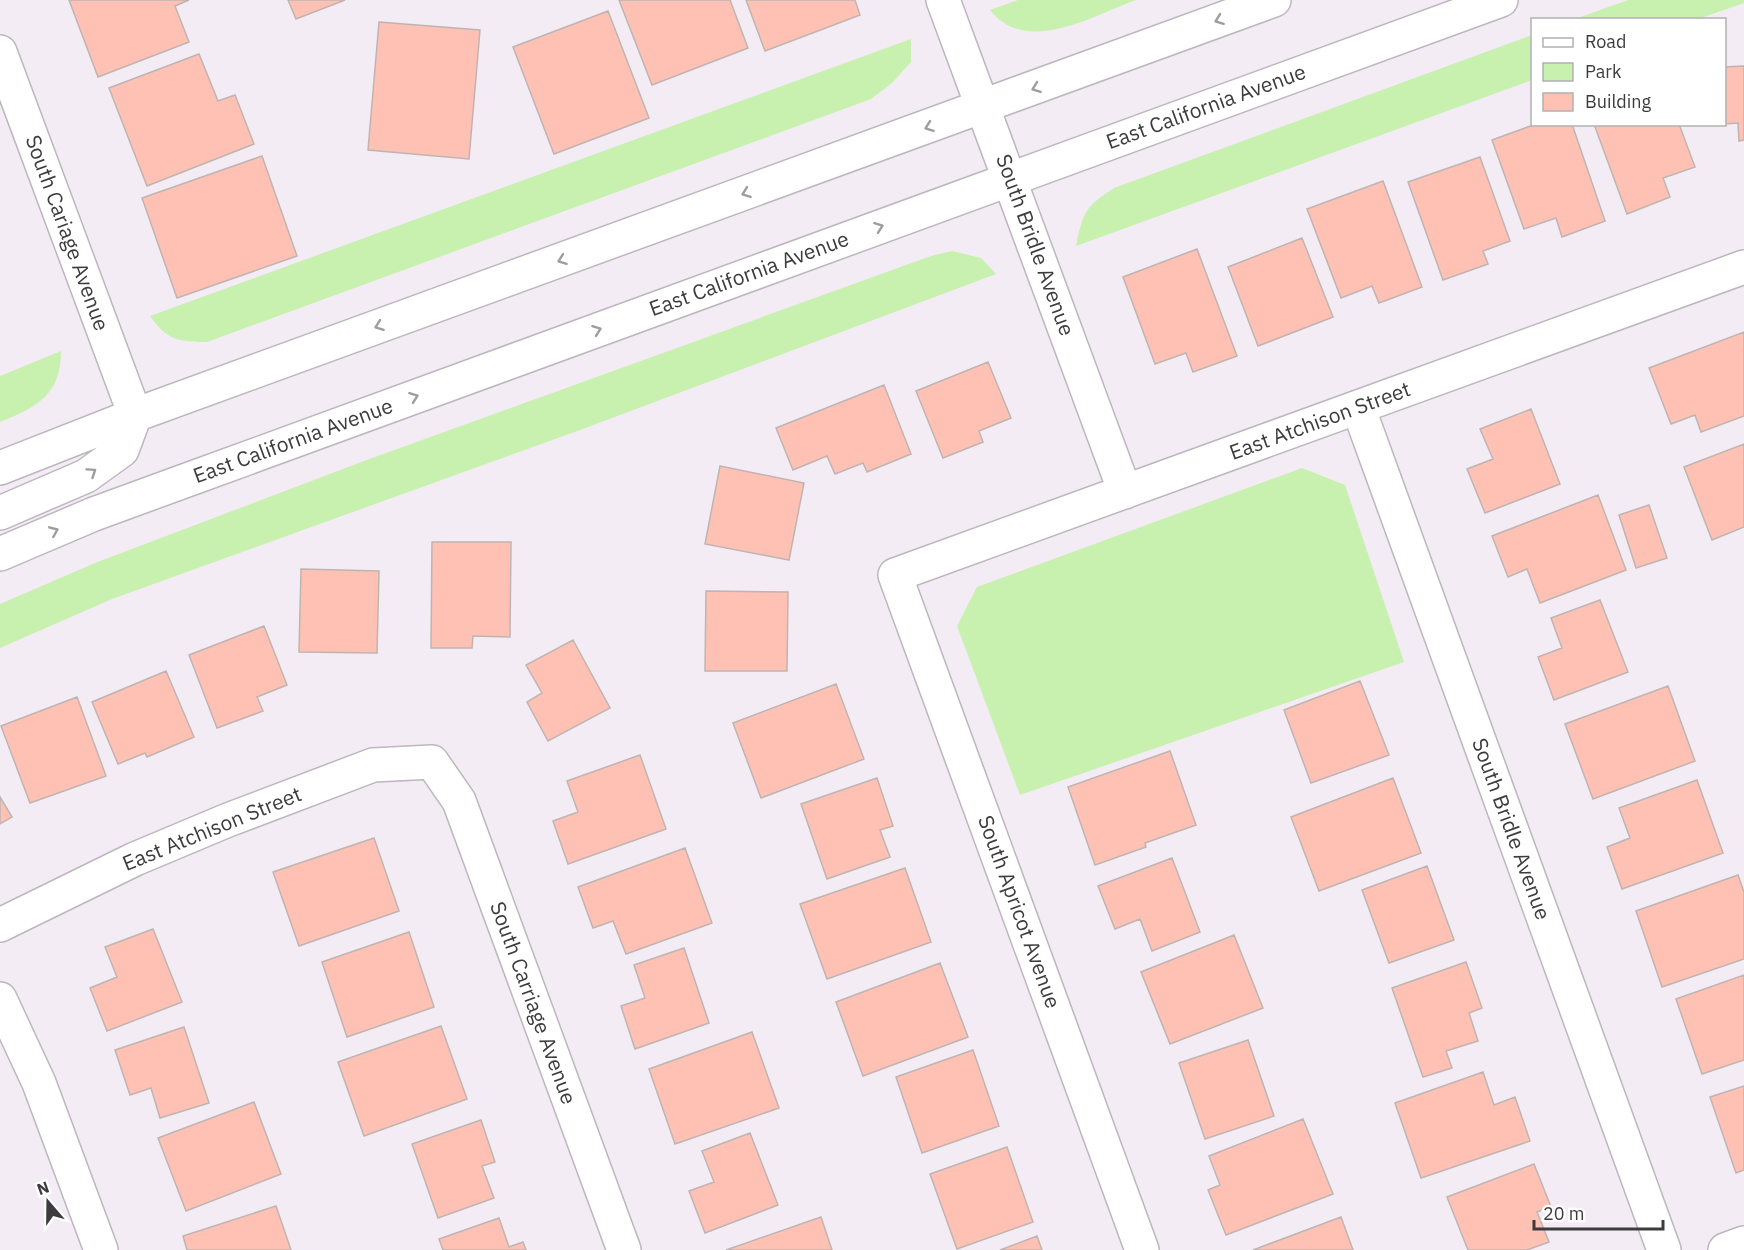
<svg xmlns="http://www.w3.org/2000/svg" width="1744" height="1250" font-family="'IBM Plex Sans',sans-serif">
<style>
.green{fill:#c8f0af}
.building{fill:#fec1b4;stroke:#c0b4b2;stroke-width:1.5}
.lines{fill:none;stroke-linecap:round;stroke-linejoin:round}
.street-casing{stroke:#bdb6be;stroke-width:36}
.street{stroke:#fff;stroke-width:33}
.oneway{stroke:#9e9d9e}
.labels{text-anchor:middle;stroke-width:4.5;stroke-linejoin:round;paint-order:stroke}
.street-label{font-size:21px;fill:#3d3b3e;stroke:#fff}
</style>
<rect width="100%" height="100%" fill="#f3ecf4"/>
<!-- green -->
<path class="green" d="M 1018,0 L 1136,0 C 1092,16 1026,56 990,10 Z
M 1628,0 L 1744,0 L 1744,3 L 1698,19 L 1575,19 Z
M 1532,35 L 1532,80 L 1076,246 C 1083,212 1085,207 1114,188 Z
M 911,39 L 911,62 L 892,83 L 871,99 L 207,342 C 178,342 167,340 150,316 Z
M 952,251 L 981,258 L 996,274 L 580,430 L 112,599 L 0,648 L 0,604 L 95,563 L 364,461 L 931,256 Z
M 61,351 C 61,395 37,407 0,422 L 0,376 Z
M 1302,468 L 1345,485 L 1404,662 L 1020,795 L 957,626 L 977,587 Z"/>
<!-- building -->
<path class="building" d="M 69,0 L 189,0 L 175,6 L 189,42 L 98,77 Z
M 288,0 L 345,0 L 296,19 Z
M 619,0 L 730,0 L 748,48 L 652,85 Z
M 746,0 L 855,0 L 860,15 L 765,51 Z
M 608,11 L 649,118 L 554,154 L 513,47 Z
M 379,22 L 480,30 L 469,159 L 368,150 Z
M 199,54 L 218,101 L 235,95 L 254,144 L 147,186 L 109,88 Z
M 1744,66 L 1744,140 L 1739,141 L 1738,123 L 1724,124 L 1724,67 Z
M 1536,124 L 1572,124 L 1605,221 L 1562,237 L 1556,218 L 1524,229 L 1492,140 Z
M 1594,124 L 1679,124 L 1695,167 L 1663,178 L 1670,197 L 1627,214 Z
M 262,156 L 297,256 L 177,298 L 142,198 Z
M 1480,157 L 1510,241 L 1483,251 L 1488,264 L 1443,280 L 1408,182 Z
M 1383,181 L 1422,287 L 1379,303 L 1372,286 L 1341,298 L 1307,209 Z
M 1302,238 L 1333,317 L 1258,346 L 1228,267 Z
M 1197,249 L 1237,356 L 1193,372 L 1186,353 L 1155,364 L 1123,277 Z
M 1744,332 L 1744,416 L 1701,432 L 1695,415 L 1671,424 L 1649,368 Z
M 988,362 L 1011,418 L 979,431 L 983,442 L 943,458 L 916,391 Z
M 884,385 L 911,454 L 867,472 L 863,463 L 835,474 L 827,456 L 793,470 L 776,428 Z
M 1531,409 L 1560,484 L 1485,513 L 1467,469 L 1493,459 L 1480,429 Z
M 1744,444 L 1744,527 L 1712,540 L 1684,467 Z
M 720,466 L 804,483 L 789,560 L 705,544 Z
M 1598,495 L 1626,570 L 1540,603 L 1527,569 L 1508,577 L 1492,536 Z
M 1649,505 L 1667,558 L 1636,568 L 1619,515 Z
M 432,542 L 511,542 L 510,637 L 473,636 L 472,648 L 431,648 Z
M 301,569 L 379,571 L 377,653 L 299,652 Z
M 706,591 L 788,592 L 787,671 L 705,671 Z
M 1600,600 L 1628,672 L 1554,700 L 1538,657 L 1562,648 L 1551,618 Z
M 264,626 L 287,685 L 257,697 L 263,711 L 217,728 L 189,655 Z
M 573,640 L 610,708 L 548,741 L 527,702 L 542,693 L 526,665 Z
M 166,671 L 194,737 L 147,757 L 145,753 L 118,764 L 92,702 Z
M 1360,681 L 1389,755 L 1311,783 L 1284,710 Z
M 836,684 L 864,759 L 761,798 L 733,723 Z
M 1668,686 L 1695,761 L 1593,799 L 1565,724 Z
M 77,697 L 106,776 L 30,803 L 1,726 Z
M 1170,751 L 1196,825 L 1145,843 L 1146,847 L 1095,865 L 1068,787 Z
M 640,755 L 666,829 L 568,864 L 553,821 L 578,812 L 567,781 Z
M 877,778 L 893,826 L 880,830 L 890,857 L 827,879 L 801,804 Z
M 1393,778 L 1421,853 L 1319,891 L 1291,817 Z
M 1697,780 L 1723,853 L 1622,889 L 1607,847 L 1630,838 L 1619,808 Z
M 0,797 L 12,817 L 0,824 Z
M 374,838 L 399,911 L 299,946 L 273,872 Z
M 685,848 L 712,923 L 626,954 L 613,921 L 593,928 L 578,887 Z
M 1172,858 L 1200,932 L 1152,951 L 1140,919 L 1115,929 L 1098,886 Z
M 1427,866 L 1454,940 L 1389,963 L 1362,890 Z
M 905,868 L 931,942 L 827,979 L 800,904 Z
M 1738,875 L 1744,892 L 1744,959 L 1662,987 L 1636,911 Z
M 153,929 L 182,1002 L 107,1031 L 90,988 L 117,977 L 105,947 Z
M 409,932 L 434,1007 L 347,1037 L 322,962 Z
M 1234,935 L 1263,1008 L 1170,1044 L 1141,972 Z
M 684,948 L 709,1023 L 635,1049 L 621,1006 L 645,998 L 634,965 Z
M 1466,962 L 1482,1008 L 1469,1013 L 1478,1041 L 1446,1051 L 1452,1068 L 1423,1077 L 1392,988 Z
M 940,963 L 968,1037 L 863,1076 L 836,1002 Z
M 1744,975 L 1744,1060 L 1702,1074 L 1676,999 Z
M 441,1026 L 467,1099 L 364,1136 L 338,1062 Z
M 184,1027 L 209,1103 L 160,1118 L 151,1088 L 130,1095 L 115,1050 Z
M 752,1032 L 779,1108 L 675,1144 L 649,1069 Z
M 1248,1040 L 1274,1116 L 1205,1139 L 1179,1063 Z
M 973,1050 L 999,1126 L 922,1153 L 896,1077 Z
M 1483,1072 L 1494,1105 L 1515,1097 L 1530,1141 L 1421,1178 L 1395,1103 Z
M 1744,1086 L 1744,1170 L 1736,1173 L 1710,1097 Z
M 254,1102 L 281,1174 L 186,1211 L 158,1138 Z
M 1303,1119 L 1333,1194 L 1226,1235 L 1208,1190 L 1220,1185 L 1209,1156 Z
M 481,1120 L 495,1162 L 482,1166 L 494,1198 L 438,1218 L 412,1144 Z
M 750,1133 L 778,1205 L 705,1233 L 689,1191 L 714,1182 L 702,1151 Z
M 1007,1147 L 1033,1222 L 957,1249 L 930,1174 Z
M 1534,1164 L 1551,1207 L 1537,1212 L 1549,1242 L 1527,1250 L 1468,1250 L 1447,1197 Z
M 276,1206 L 291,1250 L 187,1250 L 183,1236 Z
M 821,1217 L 832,1250 L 726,1250 Z
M 1341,1217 L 1353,1250 L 1253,1250 Z
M 499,1218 L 509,1247 L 523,1242 L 526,1250 L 443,1250 L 439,1239 Z
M 1037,1236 L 1042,1250 L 1000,1250 Z"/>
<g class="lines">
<!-- street casing -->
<g class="street-casing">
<path id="street" d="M 943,0 L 1125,492
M 0,52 L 135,415 L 122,450 L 86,476 L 0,513
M 1358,407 L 1664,1250
M 0,468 L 135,415 L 1274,0
M 0,554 L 94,514 L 198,476 L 1501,0
M 0,925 L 135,859 L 228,820 L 373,765 L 432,762 L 459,801 L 624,1250
M 0,999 L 39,1083 L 101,1250
M 1142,1250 L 895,575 L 1744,267
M 1725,1250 L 1744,1243"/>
</g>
<!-- street -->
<use href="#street" class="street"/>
</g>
<!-- one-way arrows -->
<defs><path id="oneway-chevron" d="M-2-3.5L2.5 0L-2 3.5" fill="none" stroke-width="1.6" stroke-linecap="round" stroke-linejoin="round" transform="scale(1.5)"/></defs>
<g class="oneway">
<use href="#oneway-chevron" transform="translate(1219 20) rotate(160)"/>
<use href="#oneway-chevron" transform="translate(1036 88) rotate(160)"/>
<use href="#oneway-chevron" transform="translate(929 127) rotate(160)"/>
<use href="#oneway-chevron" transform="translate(746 193) rotate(160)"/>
<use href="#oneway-chevron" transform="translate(879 227) rotate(-20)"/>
<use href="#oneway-chevron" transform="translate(562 260) rotate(160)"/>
<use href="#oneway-chevron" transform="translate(379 326) rotate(160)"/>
<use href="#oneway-chevron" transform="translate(597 330) rotate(-20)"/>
<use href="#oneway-chevron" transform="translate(414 397) rotate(-20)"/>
<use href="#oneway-chevron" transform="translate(92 472) rotate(-34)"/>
<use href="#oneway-chevron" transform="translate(54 531) rotate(-23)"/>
</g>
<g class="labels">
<!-- street labels -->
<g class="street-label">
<text transform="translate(1206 107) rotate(-20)" y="7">East California Avenue</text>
<text transform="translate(67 233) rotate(70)" y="7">South Cariage Avenue</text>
<text transform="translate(1035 245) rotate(70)" y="7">South Bridle Avenue</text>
<text transform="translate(749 274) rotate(-20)" y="7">East California Avenue</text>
<text transform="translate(1320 421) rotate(-20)" y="7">East Atchison Street</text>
<text transform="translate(293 441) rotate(-20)" y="7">East California Avenue</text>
<text transform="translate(212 829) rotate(-22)" y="7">East Atchison Street</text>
<text transform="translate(1511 829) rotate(70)" y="7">South Bridle Avenue</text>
<text transform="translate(1019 912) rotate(70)" y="7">South Apricot Avenue</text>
<text transform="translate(533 1003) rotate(70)" y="7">South Carriage Avenue</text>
</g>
</g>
<!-- legend -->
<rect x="1531" y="18" width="195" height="108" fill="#ffffff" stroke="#b1b1b2" stroke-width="1.5"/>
<rect x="1543" y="38" width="30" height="9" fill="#ffffff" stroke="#b1b1b2" stroke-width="1.5"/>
<text x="1585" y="48" font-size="18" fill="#3d3b3e">Road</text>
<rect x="1543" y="63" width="30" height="18" fill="#c8f0af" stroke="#b1b1b2" stroke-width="1.5"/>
<text x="1585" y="78" font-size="18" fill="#3d3b3e">Park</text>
<rect x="1543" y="93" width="30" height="18" fill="#fec1b4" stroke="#b1b1b2" stroke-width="1.5"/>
<text x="1585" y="108" font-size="18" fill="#3d3b3e">Building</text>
<!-- north arrow -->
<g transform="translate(48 1202) rotate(340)" stroke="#ffffff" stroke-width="4.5" paint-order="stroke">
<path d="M0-4.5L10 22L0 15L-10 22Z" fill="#3d3b3e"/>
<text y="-9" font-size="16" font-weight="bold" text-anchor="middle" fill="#3d3b3e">N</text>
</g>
<!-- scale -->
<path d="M1534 1220v9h129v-9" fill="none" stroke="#3d3b3e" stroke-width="3"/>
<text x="1543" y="1220" font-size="18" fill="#3d3b3e" stroke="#ffffff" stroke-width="4.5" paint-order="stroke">20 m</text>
</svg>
